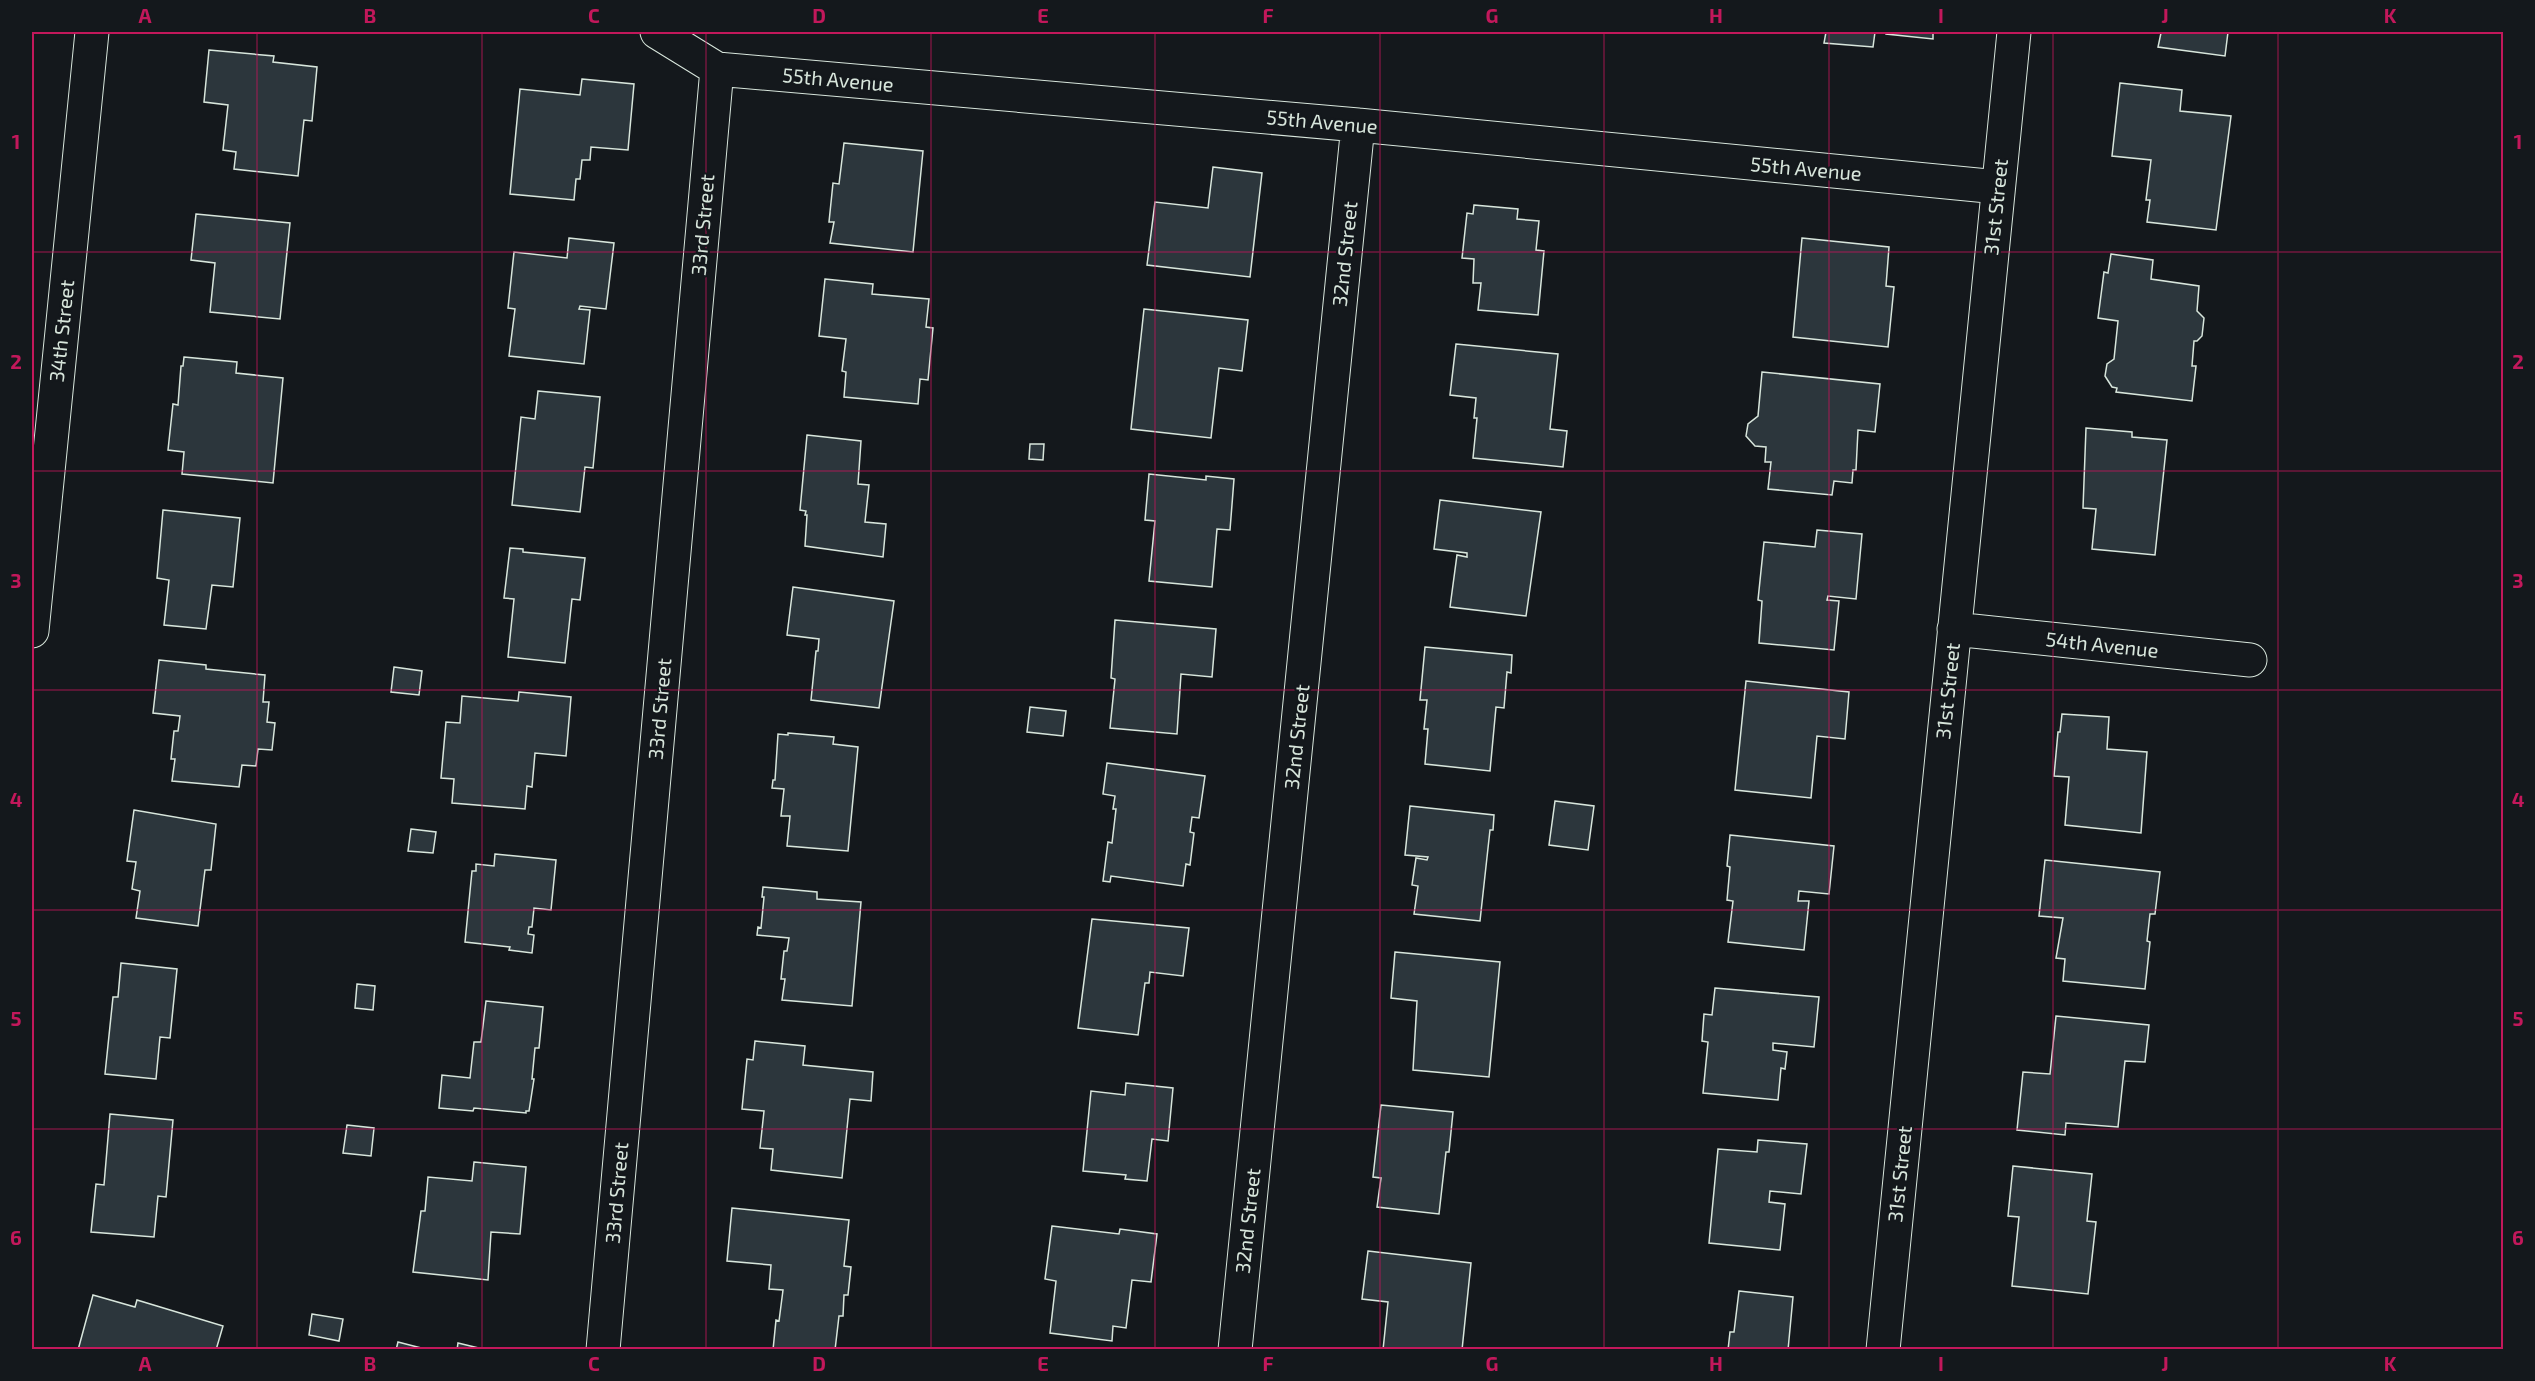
<svg xmlns="http://www.w3.org/2000/svg" width="2535" height="1381" font-family="'Exo 2',sans-serif">
<style>
.building{fill:#2c363c;stroke:#d8e6dc;stroke-width:1.5}
.lines{fill:none;stroke-linecap:round;stroke-linejoin:round}
.street-casing{stroke:#d8e6dc;stroke-width:35}
.street{stroke:#14181c;stroke-width:33}
.grid{fill:none;stroke:#c2185b;stroke-width:1.5;stroke-opacity:0.55}
.labels{text-anchor:middle;stroke-width:4.5;stroke-linejoin:round;paint-order:stroke}
.street-label{font-size:20px;fill:#d8e6dc;stroke:#14181c}
.neatline{fill:none;stroke:#c2185b;stroke-width:2}
.grid-label{font-size:20px;text-anchor:middle;font-weight:bold;fill:#c2185b}
</style>
<rect width="100%" height="100%" fill="#14181c"/>
<!-- building -->
<path class="building" d="M 1826,32 L 1875,32 L 1873,47 L 1824,43 Z
M 1886,32 L 1933,32 L 1933,39 L 1886,34 Z
M 2153,32 L 2228,32 L 2225,56 L 2158,47 L 2161,33 Z
M 209,50 L 274,56 L 273,62 L 317,67 L 312,121 L 304,120 L 298,176 L 234,169 L 236,152 L 223,150 L 228,105 L 204,102 Z
M 582,79 L 634,84 L 628,150 L 591,147 L 590,160 L 582,160 L 580,179 L 576,179 L 574,200 L 510,194 L 520,89 L 580,95 Z
M 2120,83 L 2182,90 L 2180,111 L 2231,116 L 2216,230 L 2147,222 L 2150,200 L 2146,200 L 2151,160 L 2112,156 Z
M 844,143 L 923,151 L 913,252 L 830,243 L 834,222 L 829,222 L 833,183 L 839,184 Z
M 1213,167 L 1262,173 L 1250,277 L 1147,265 L 1155,202 L 1208,208 Z
M 1474,205 L 1518,209 L 1517,219 L 1539,221 L 1536,250 L 1544,251 L 1538,315 L 1478,310 L 1481,283 L 1473,283 L 1474,259 L 1462,258 L 1467,213 L 1473,214 Z
M 196,214 L 290,223 L 280,319 L 210,312 L 215,263 L 191,260 Z
M 569,238 L 614,243 L 606,309 L 580,306 L 579,309 L 590,310 L 584,364 L 509,356 L 515,309 L 508,308 L 514,252 L 567,258 Z
M 1802,238 L 1889,247 L 1886,286 L 1894,287 L 1888,347 L 1793,337 Z
M 2111,254 L 2153,260 L 2151,279 L 2199,286 L 2197,311 L 2204,318 L 2202,336 L 2197,341 L 2194,341 L 2192,366 L 2196,366 L 2192,401 L 2116,392 L 2117,388 L 2112,387 L 2105,376 L 2107,364 L 2114,359 L 2118,321 L 2098,318 L 2104,272 L 2108,273 Z
M 825,279 L 873,284 L 872,294 L 929,299 L 926,327 L 933,328 L 928,380 L 920,379 L 918,404 L 844,397 L 846,372 L 842,371 L 846,339 L 819,336 Z
M 1144,309 L 1248,320 L 1242,371 L 1219,368 L 1211,438 L 1131,429 Z
M 1456,344 L 1558,354 L 1550,429 L 1567,431 L 1563,467 L 1473,458 L 1477,418 L 1474,418 L 1476,398 L 1450,395 Z
M 184,357 L 237,362 L 236,373 L 283,378 L 273,483 L 182,474 L 184,452 L 168,450 L 173,404 L 178,405 L 181,366 L 183,366 Z
M 1762,372 L 1880,384 L 1875,432 L 1858,430 L 1856,470 L 1853,470 L 1852,483 L 1834,481 L 1832,495 L 1768,489 L 1771,462 L 1765,462 L 1766,447 L 1755,446 L 1746,436 L 1748,424 L 1758,416 Z
M 538,391 L 600,397 L 593,468 L 585,467 L 580,512 L 512,505 L 521,417 L 535,419 Z
M 2086,428 L 2132,432 L 2132,437 L 2167,440 L 2155,555 L 2092,549 L 2096,509 L 2083,508 Z
M 807,435 L 861,441 L 858,484 L 869,485 L 865,522 L 886,524 L 883,557 L 805,546 L 807,515 L 805,515 L 806,511 L 800,510 Z
M 1030,444 L 1044,444 L 1043,460 L 1029,459 Z
M 1149,474 L 1206,480 L 1206,476 L 1234,479 L 1230,530 L 1217,529 L 1212,587 L 1149,581 L 1155,521 L 1145,520 Z
M 1440,500 L 1541,512 L 1526,616 L 1450,607 L 1457,555 L 1467,557 L 1467,553 L 1434,549 Z
M 163,510 L 240,518 L 233,587 L 212,585 L 206,629 L 164,625 L 169,580 L 157,578 Z
M 1817,530 L 1862,534 L 1856,599 L 1828,596 L 1827,600 L 1839,601 L 1834,650 L 1759,643 L 1762,601 L 1758,600 L 1764,542 L 1815,547 Z
M 510,548 L 523,549 L 523,552 L 585,558 L 580,600 L 572,599 L 565,663 L 508,657 L 514,599 L 504,598 Z
M 793,587 L 894,601 L 879,708 L 811,700 L 816,651 L 818,651 L 819,639 L 787,635 Z
M 1115,620 L 1216,629 L 1212,677 L 1181,674 L 1177,734 L 1110,728 L 1115,679 L 1111,678 Z
M 1425,647 L 1512,655 L 1511,673 L 1507,672 L 1504,708 L 1496,707 L 1490,771 L 1425,764 L 1428,729 L 1424,729 L 1427,700 L 1420,700 Z
M 159,660 L 206,665 L 206,669 L 265,675 L 263,702 L 269,702 L 267,722 L 275,723 L 272,750 L 258,749 L 256,766 L 242,765 L 239,787 L 172,781 L 175,759 L 171,759 L 174,731 L 178,731 L 180,716 L 153,713 Z
M 394,667 L 422,671 L 419,695 L 391,692 Z
M 1746,681 L 1849,692 L 1845,739 L 1817,736 L 1811,798 L 1735,790 Z
M 519,692 L 571,697 L 566,756 L 535,753 L 532,787 L 527,786 L 525,809 L 452,803 L 454,779 L 441,778 L 446,722 L 460,723 L 462,696 L 518,701 Z
M 1030,707 L 1066,711 L 1063,736 L 1027,732 Z
M 2062,714 L 2109,717 L 2107,749 L 2147,752 L 2141,833 L 2065,825 L 2069,777 L 2054,776 L 2058,732 L 2060,732 Z
M 788,733 L 834,737 L 833,744 L 858,747 L 848,851 L 787,846 L 790,816 L 781,816 L 784,789 L 772,788 L 773,780 L 775,780 L 778,734 L 788,735 Z
M 1107,763 L 1205,776 L 1199,818 L 1192,817 L 1190,832 L 1194,833 L 1190,865 L 1186,864 L 1183,886 L 1111,876 L 1110,882 L 1103,881 L 1108,842 L 1112,843 L 1116,809 L 1113,809 L 1115,796 L 1103,794 Z
M 1555,801 L 1594,806 L 1588,850 L 1549,845 Z
M 1410,806 L 1494,815 L 1493,830 L 1490,830 L 1480,921 L 1414,914 L 1418,886 L 1412,885 L 1416,858 L 1427,860 L 1428,857 L 1405,855 Z
M 134,810 L 216,824 L 211,870 L 205,870 L 198,926 L 136,918 L 140,891 L 132,889 L 136,862 L 127,861 Z
M 411,829 L 436,832 L 433,853 L 408,851 Z
M 1730,835 L 1834,846 L 1829,894 L 1799,891 L 1798,901 L 1809,901 L 1804,950 L 1728,942 L 1733,901 L 1727,900 L 1730,867 L 1727,866 Z
M 495,854 L 556,860 L 551,910 L 534,908 L 532,927 L 529,927 L 528,934 L 534,935 L 532,953 L 509,950 L 510,947 L 465,942 L 472,871 L 476,871 L 476,864 L 494,866 Z
M 2045,860 L 2160,872 L 2155,914 L 2150,914 L 2147,941 L 2150,942 L 2145,989 L 2063,981 L 2065,959 L 2056,958 L 2063,918 L 2039,916 Z
M 763,887 L 817,892 L 817,899 L 861,902 L 852,1006 L 782,1000 L 785,979 L 781,979 L 784,951 L 787,951 L 789,938 L 757,935 L 758,927 L 761,928 L 764,897 L 762,897 Z
M 1092,919 L 1189,928 L 1183,976 L 1150,972 L 1149,983 L 1145,983 L 1138,1035 L 1078,1028 Z
M 1395,952 L 1500,962 L 1489,1077 L 1413,1070 L 1417,1001 L 1391,998 Z
M 121,963 L 177,969 L 170,1038 L 160,1037 L 156,1079 L 105,1074 L 113,997 L 118,997 Z
M 357,984 L 375,986 L 373,1010 L 355,1008 Z
M 1715,988 L 1819,997 L 1814,1047 L 1773,1043 L 1773,1050 L 1787,1052 L 1785,1069 L 1781,1068 L 1778,1100 L 1703,1093 L 1708,1042 L 1702,1041 L 1704,1014 L 1712,1015 Z
M 486,1001 L 543,1007 L 539,1048 L 535,1048 L 532,1079 L 534,1079 L 529,1111 L 526,1111 L 526,1113 L 474,1108 L 473,1111 L 439,1108 L 442,1075 L 470,1078 L 474,1042 L 481,1042 Z
M 2056,1016 L 2149,1025 L 2145,1062 L 2125,1061 L 2118,1127 L 2066,1123 L 2065,1135 L 2017,1130 L 2023,1072 L 2050,1074 Z
M 755,1041 L 805,1046 L 803,1065 L 873,1072 L 871,1101 L 850,1099 L 842,1178 L 771,1170 L 773,1149 L 760,1148 L 764,1111 L 742,1109 L 747,1059 L 753,1060 Z
M 1126,1083 L 1173,1088 L 1168,1141 L 1152,1139 L 1147,1181 L 1125,1179 L 1126,1175 L 1083,1171 L 1091,1091 L 1125,1095 Z
M 1381,1105 L 1453,1112 L 1449,1152 L 1446,1152 L 1439,1214 L 1377,1207 L 1381,1178 L 1373,1177 Z
M 110,1114 L 173,1120 L 166,1197 L 158,1196 L 154,1237 L 91,1232 L 96,1184 L 104,1185 Z
M 347,1125 L 374,1128 L 371,1156 L 343,1153 Z
M 1758,1140 L 1807,1144 L 1801,1194 L 1770,1191 L 1769,1202 L 1785,1204 L 1780,1250 L 1709,1243 L 1718,1149 L 1757,1152 Z
M 474,1162 L 526,1167 L 520,1234 L 491,1232 L 488,1280 L 413,1272 L 421,1211 L 425,1211 L 428,1177 L 472,1181 Z
M 2013,1166 L 2092,1174 L 2087,1221 L 2096,1222 L 2088,1294 L 2012,1286 L 2019,1217 L 2008,1216 Z
M 732,1208 L 849,1220 L 844,1266 L 851,1267 L 848,1295 L 844,1295 L 843,1316 L 839,1316 L 835,1350 L 773,1350 L 776,1320 L 779,1321 L 783,1290 L 769,1289 L 771,1265 L 727,1261 Z
M 1052,1226 L 1119,1234 L 1120,1229 L 1157,1234 L 1151,1282 L 1132,1280 L 1126,1328 L 1113,1326 L 1112,1341 L 1050,1333 L 1056,1281 L 1045,1279 Z
M 1368,1251 L 1471,1263 L 1462,1350 L 1383,1350 L 1388,1302 L 1362,1299 Z
M 1739,1291 L 1793,1297 L 1788,1350 L 1728,1350 L 1730,1332 L 1734,1332 Z
M 93,1295 L 135,1307 L 137,1300 L 223,1326 L 216,1350 L 78,1350 Z
M 312,1314 L 343,1319 L 339,1341 L 309,1335 Z
M 398,1342 L 429,1350 L 396,1350 Z
M 458,1343 L 487,1350 L 457,1350 Z"/>
<g class="lines">
<!-- street casing -->
<g class="street-casing">
<path id="street" d="M 657,32 L 717,69 L 1358,125 L 1998,187
M 1954,629 L 2250,660
M 32,631 L 92,32
M 603,1350 L 717,69
M 1235,1350 L 1358,125
M 1883,1350 L 2014,32"/>
</g>
<!-- street -->
<use href="#street" class="street"/>
</g>
<!-- grid -->
<path class="grid" d="M 257,32 L 257,1350M 482,32 L 482,1350M 706,32 L 706,1350M 931,32 L 931,1350M 1155,32 L 1155,1350M 1380,32 L 1380,1350M 1604,32 L 1604,1350M 1829,32 L 1829,1350M 2053,32 L 2053,1350M 2278,32 L 2278,1350M 32,252 L 2504,252M 32,471 L 2504,471M 32,690 L 2504,690M 32,910 L 2504,910M 32,1129 L 2504,1129"/>
<g class="labels">
<!-- street labels -->
<g class="street-label">
<text transform="translate(838 80) rotate(5)" y="7">55th Avenue</text>
<text transform="translate(1322 122) rotate(5)" y="7">55th Avenue</text>
<text transform="translate(1806 169) rotate(5)" y="7">55th Avenue</text>
<text transform="translate(1996 207) rotate(-84)" y="7">31st Street</text>
<text transform="translate(703 225) rotate(-85)" y="7">33rd Street</text>
<text transform="translate(1345 254) rotate(-84)" y="7">32nd Street</text>
<text transform="translate(62 331) rotate(-84)" y="7">34th Street</text>
<text transform="translate(2102 645) rotate(6)" y="7">54th Avenue</text>
<text transform="translate(1948 691) rotate(-84)" y="7">31st Street</text>
<text transform="translate(660 709) rotate(-85)" y="7">33rd Street</text>
<text transform="translate(1297 737) rotate(-84)" y="7">32nd Street</text>
<text transform="translate(1900 1174) rotate(-84)" y="7">31st Street</text>
<text transform="translate(617 1193) rotate(-85)" y="7">33rd Street</text>
<text transform="translate(1248 1221) rotate(-84)" y="7">32nd Street</text>
</g>
</g>
<!-- border -->
<rect width="2535" height="1381" fill="none" stroke="#14181c" stroke-width="66"/>
<rect x="33" y="33" width="2469" height="1315" class="neatline"/>
<g class="grid-label">
<text x="145" y="23">A</text>
<text x="370" y="23">B</text>
<text x="594" y="23">C</text>
<text x="819" y="23">D</text>
<text x="1043" y="23">E</text>
<text x="1268" y="23">F</text>
<text x="1492" y="23">G</text>
<text x="1716" y="23">H</text>
<text x="1941" y="23">I</text>
<text x="2165" y="23">J</text>
<text x="2390" y="23">K</text>
<text x="16" y="149">1</text>
<text x="2518" y="149">1</text>
<text x="16" y="369">2</text>
<text x="2518" y="369">2</text>
<text x="16" y="588">3</text>
<text x="2518" y="588">3</text>
<text x="16" y="807">4</text>
<text x="2518" y="807">4</text>
<text x="16" y="1026">5</text>
<text x="2518" y="1026">5</text>
<text x="16" y="1245">6</text>
<text x="2518" y="1245">6</text>
<text x="145" y="1371">A</text>
<text x="370" y="1371">B</text>
<text x="594" y="1371">C</text>
<text x="819" y="1371">D</text>
<text x="1043" y="1371">E</text>
<text x="1268" y="1371">F</text>
<text x="1492" y="1371">G</text>
<text x="1716" y="1371">H</text>
<text x="1941" y="1371">I</text>
<text x="2165" y="1371">J</text>
<text x="2390" y="1371">K</text>
</g>
</svg>
